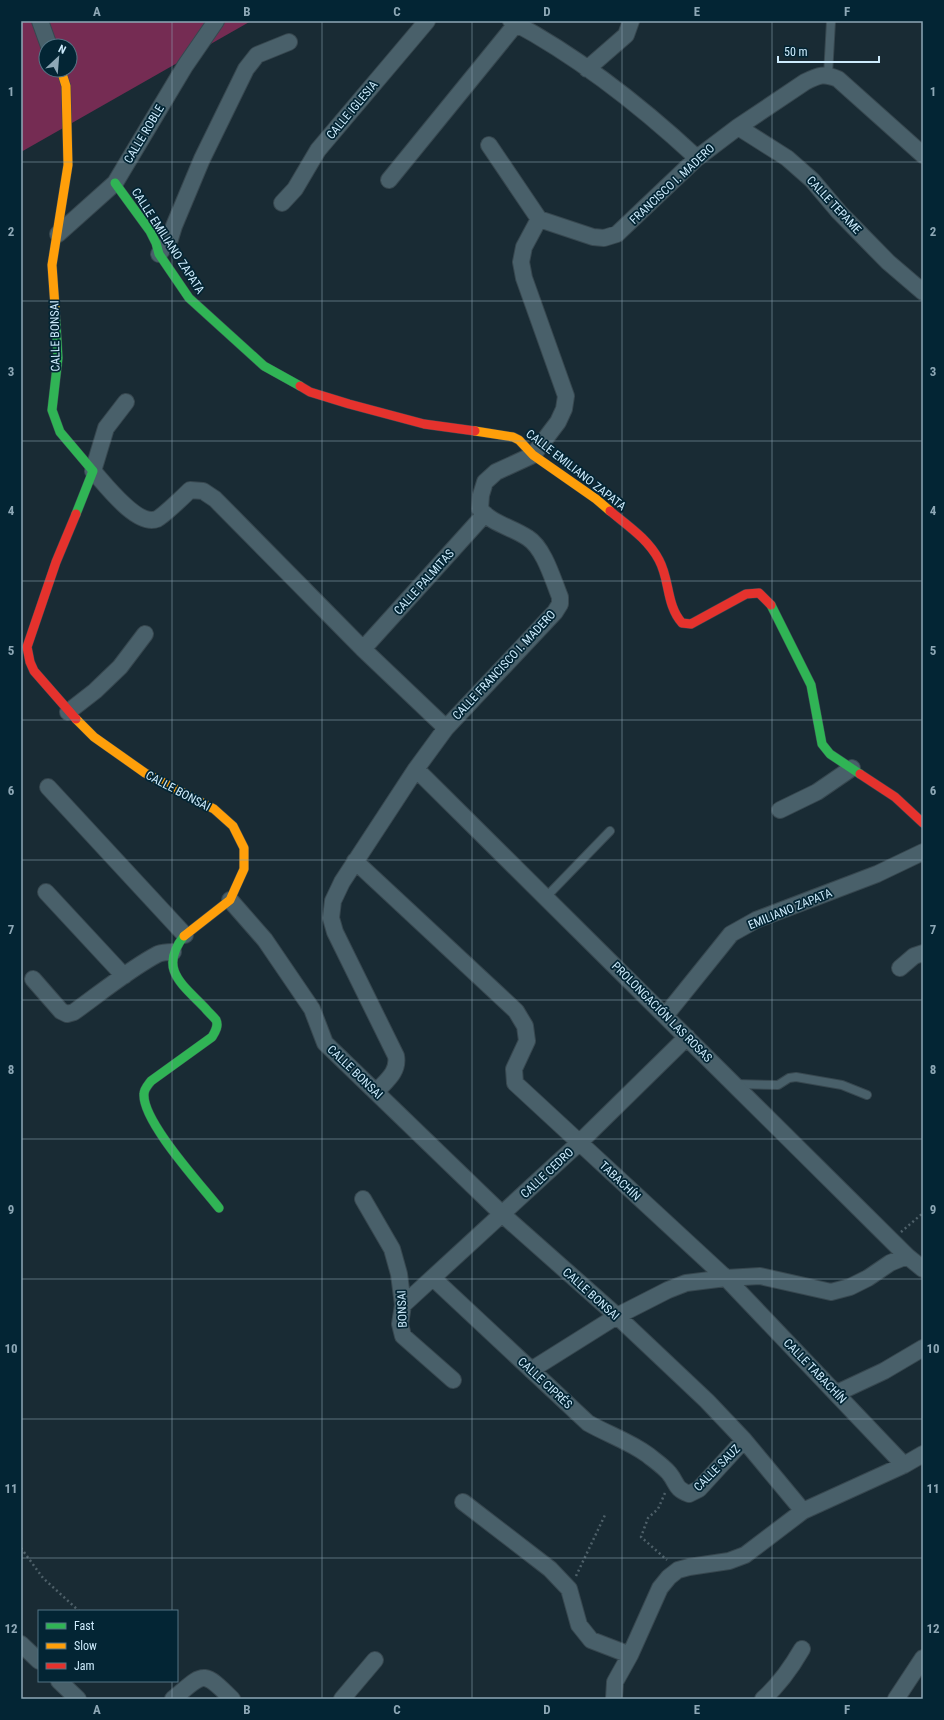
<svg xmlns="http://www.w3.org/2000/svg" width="944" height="1720" font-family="'Roboto Condensed',sans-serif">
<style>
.green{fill:#752c53;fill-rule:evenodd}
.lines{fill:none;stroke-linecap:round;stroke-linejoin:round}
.lane-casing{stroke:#37474f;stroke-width:10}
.street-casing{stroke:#37474f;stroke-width:18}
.fast-casing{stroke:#37474f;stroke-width:10}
.slow-casing{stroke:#37474f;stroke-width:10}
.jam-casing{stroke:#37474f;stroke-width:10}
.path{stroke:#4e6069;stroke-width:2.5;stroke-dasharray:2 3;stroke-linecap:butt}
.lane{stroke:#49606a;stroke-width:8}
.street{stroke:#49606a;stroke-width:16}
.fast{stroke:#30b455;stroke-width:9}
.slow{stroke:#ff9f0a;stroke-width:9}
.jam{stroke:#e5322d;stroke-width:9}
.grid{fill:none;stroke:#8ea8b6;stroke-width:1;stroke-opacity:0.55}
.labels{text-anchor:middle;stroke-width:3.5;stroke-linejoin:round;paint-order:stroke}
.street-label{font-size:12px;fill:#cdebfc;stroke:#032534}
.neatline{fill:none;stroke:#8ea8b6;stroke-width:1.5}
.grid-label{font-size:13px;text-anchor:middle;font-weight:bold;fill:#8ea8b6}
</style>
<rect width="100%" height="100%" fill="#192b34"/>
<!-- green -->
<path class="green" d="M 21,21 L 251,21 L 21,152 ZM 46,46 L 70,46 L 70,70 L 46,70 Z"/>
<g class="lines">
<!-- lane casing -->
<g class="lane-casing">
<path id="lane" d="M 828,75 L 831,21
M 546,897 L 610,831
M 735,1084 L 778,1085 L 789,1078 L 796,1077 L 842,1085 L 867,1095"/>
</g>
<!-- street casing -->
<g class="street-casing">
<path id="street" d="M 40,21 L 49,46
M 511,21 C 579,57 641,106 697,158
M 587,69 L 626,35 L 631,21
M 738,127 L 787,158 L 812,180 L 839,212 L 888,262 L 923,292
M 489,145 L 539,219 L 593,237 L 604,238 L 617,234 L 697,158 L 738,127 L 805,82 C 819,75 824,73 838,79 L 923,155
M 389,180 L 516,24
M 282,203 L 295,189 L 318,150 L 427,21
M 58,234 L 115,183 L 185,66 L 216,21
M 159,254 L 170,239 L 174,226 L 202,159 L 246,69 L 257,55 L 289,42
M 126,402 L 106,428 L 93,471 C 105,484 137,527 157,519 C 163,516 184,496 190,490 L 203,491 L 215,499 L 363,649 L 446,728
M 363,649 L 485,514
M 68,712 L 95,691 L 120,667 L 145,634
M 416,769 L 907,1256
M 48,787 L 185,935
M 780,810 L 817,792 L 852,768
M 355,861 L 516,1011 L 525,1026 L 527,1041 L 514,1069 L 515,1083 L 726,1278 L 904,1465
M 46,892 L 124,976
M 230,900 L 265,940 L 312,1009 L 325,1043 L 502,1214 L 617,1316 L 707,1401 L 744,1440 L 803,1511
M 900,968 L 914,956 L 923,953
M 33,979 L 61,1011 L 67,1014 L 74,1012 C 99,994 131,968 158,954 C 163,952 168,952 173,952
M 665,1016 L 731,934 L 756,920 L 877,874 L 923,852
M 376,1092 C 386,1081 399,1072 396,1056 L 335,932 L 331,918 L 333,901 L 342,882 L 416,769 L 446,728 L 555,612 L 560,604 L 560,597 C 553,580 544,548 528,538 C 512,527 492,524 480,509 L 481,495 L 485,482 L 496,472 L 533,455 L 558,422 L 564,409 L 566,396 L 524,278 L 521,262 L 524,247 L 539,219
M 363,1199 L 392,1249 L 399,1274 L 403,1305 L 400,1324 L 403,1336 L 453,1380
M 433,1278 L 588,1423 C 607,1434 629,1441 648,1455 C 654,1460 663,1466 669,1473 C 678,1484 674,1488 689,1494 L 699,1489 L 744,1440
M 403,1305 L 579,1143 L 687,1037
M 531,1370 L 617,1316 L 668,1290 L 686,1283 L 726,1278 L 760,1276 L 831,1292 L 850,1287 L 868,1278 L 890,1263 L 907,1256 L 923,1269
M 837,1393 L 884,1371 L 923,1348
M 463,1502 L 550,1569 L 569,1589 L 579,1625 L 591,1640 L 630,1655
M 21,1644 L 39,1661
M 59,1681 L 78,1699
M 173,1699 C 204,1673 202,1669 232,1699
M 342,1699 L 375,1660
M 614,1699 L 615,1682 L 630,1655 L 660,1588 L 669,1577 L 678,1570 L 689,1567 L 729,1561 L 745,1555 L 803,1511 L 904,1465 L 923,1454
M 763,1699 C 780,1684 791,1668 802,1649
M 896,1699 L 923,1658"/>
</g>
<!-- fast casing -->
<g class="fast-casing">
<path id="fast" d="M 115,183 L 150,231 L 156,243 L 159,254 L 189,298 L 264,366 L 300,386
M 55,307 L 58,358 L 52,410 L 60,432 L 93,471 L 76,514
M 771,605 L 811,685 L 822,744 L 830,754 L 860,774
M 184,936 C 158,969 182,984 205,1008 C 208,1012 213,1016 216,1020 C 219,1026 215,1032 212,1037 L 151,1081 C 148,1085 144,1089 144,1094 C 142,1121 201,1185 219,1208"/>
</g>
<!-- slow casing -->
<g class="slow-casing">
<path id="slow" d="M 55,307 L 52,265 L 68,165 L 66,86 L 61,70
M 475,431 L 513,437 L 519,440 L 533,455 L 596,499 L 610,511
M 76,719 L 94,737 L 145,773 L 214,809 L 233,826 L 244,848 L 244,869 L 230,900 L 184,936"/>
</g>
<!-- jam casing -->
<g class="jam-casing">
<path id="jam" d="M 300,386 L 310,392 L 349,404 L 424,424 L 475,431
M 610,511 C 628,526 648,539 659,560 C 670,580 666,605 682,623 L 691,624 L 746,594 L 759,593 L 771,605
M 76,719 L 34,671 L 30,662 L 27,647 L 56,562 L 76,514
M 860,774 L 895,797 L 923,823"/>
</g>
<!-- path -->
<path class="path" d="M 901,1232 L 923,1213
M 665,1493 L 658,1509 L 648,1518 L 641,1537 L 667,1560
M 21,1548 L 43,1578 L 79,1611
M 576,1576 L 605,1515"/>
<!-- lane -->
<use href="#lane" class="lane"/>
<!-- street -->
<use href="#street" class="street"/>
<!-- fast -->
<use href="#fast" class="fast"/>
<!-- slow -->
<use href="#slow" class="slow"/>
<!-- jam -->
<use href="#jam" class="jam"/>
</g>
<!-- grid -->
<path class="grid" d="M 172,21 L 172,1611M 322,21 L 322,1699M 472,21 L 472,1699M 622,21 L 622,1699M 772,21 L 772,1699M 21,162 L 923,162M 21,301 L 923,301M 21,441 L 923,441M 21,581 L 923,581M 21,720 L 923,720M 21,860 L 923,860M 21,1000 L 923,1000M 21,1139 L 923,1139M 21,1279 L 923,1279M 21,1419 L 923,1419M 21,1558 L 923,1558M 172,1681 L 172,1699"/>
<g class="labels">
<!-- street labels -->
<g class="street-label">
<text transform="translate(352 110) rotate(-50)" y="4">CALLE IGLESIA</text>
<text transform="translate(144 134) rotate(-59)" y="4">CALLE ROBLE</text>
<text transform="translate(672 184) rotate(-43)" y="4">FRANCISCO I. MADERO</text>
<text transform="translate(834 205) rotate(47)" y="4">CALLE TEPAME</text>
<text transform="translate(168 241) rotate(57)" y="4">CALLE EMILIANO ZAPATA</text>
<text transform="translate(55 336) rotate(-91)" y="4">CALLE BONSAI</text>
<text transform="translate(576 470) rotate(38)" y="4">CALLE EMILIANO ZAPATA</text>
<text transform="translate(424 582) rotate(-48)" y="4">CALLE PALMITAS</text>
<text transform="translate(504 665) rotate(-47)" y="4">CALLE FRANCISCO I. MADERO</text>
<text transform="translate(178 791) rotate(28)" y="4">CALLE BONSAI</text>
<text transform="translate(790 909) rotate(-22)" y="4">EMILIANO ZAPATA</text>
<text transform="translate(662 1012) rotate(45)" y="4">PROLONGACIÓN LAS ROSAS</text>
<text transform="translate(355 1072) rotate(44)" y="4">CALLE BONSAI</text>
<text transform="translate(547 1173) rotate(-43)" y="4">CALLE CEDRO</text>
<text transform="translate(620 1181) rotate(43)" y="4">TABACHÍN</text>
<text transform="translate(591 1294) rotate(42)" y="4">CALLE BONSAI</text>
<text transform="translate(402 1309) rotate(-92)" y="4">BONSAI</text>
<text transform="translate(815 1371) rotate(46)" y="4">CALLE TABACHÍN</text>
<text transform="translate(545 1383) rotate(43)" y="4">CALLE CIPRÉS</text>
<text transform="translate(717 1468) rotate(-45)" y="4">CALLE SAUZ</text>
</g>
</g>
<!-- border -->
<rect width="944" height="1720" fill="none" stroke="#032534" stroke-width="44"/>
<!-- legend -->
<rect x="38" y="1610" width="140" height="72" fill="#032534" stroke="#547484"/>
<rect x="46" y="1623" width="20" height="6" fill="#30b455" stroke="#547484"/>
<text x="74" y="1630" font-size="12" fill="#cdebfc">Fast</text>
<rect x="46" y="1643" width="20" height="6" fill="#ff9f0a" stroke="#547484"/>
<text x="74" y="1650" font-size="12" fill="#cdebfc">Slow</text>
<rect x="46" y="1663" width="20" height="6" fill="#e5322d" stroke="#547484"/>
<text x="74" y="1670" font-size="12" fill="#cdebfc">Jam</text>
<!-- north arrow -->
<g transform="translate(58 58) rotate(26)"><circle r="19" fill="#032534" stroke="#547484"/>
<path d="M0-3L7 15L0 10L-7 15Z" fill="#8ea8b6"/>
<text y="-6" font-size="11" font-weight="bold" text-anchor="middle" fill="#cdebfc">N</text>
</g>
<!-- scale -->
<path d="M778 56v6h101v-6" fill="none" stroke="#cdebfc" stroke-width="2"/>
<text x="784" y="56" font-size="12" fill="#cdebfc" stroke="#032534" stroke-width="3" paint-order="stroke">50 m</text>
<rect x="22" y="22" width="900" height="1676" class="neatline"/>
<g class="grid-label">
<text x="97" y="16">A</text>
<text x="247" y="16">B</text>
<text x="397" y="16">C</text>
<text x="547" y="16">D</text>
<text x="697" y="16">E</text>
<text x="847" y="16">F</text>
<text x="11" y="96">1</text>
<text x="933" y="96">1</text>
<text x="11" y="236">2</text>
<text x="933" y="236">2</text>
<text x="11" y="376">3</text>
<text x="933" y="376">3</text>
<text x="11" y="515">4</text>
<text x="933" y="515">4</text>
<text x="11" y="655">5</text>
<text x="933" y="655">5</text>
<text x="11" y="795">6</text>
<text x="933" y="795">6</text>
<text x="11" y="934">7</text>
<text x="933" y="934">7</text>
<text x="11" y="1074">8</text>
<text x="933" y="1074">8</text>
<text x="11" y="1214">9</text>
<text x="933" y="1214">9</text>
<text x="11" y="1353">10</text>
<text x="933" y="1353">10</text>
<text x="11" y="1493">11</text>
<text x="933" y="1493">11</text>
<text x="11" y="1633">12</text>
<text x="933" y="1633">12</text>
<text x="97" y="1714">A</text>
<text x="247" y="1714">B</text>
<text x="397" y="1714">C</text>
<text x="547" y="1714">D</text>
<text x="697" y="1714">E</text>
<text x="847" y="1714">F</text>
</g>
</svg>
